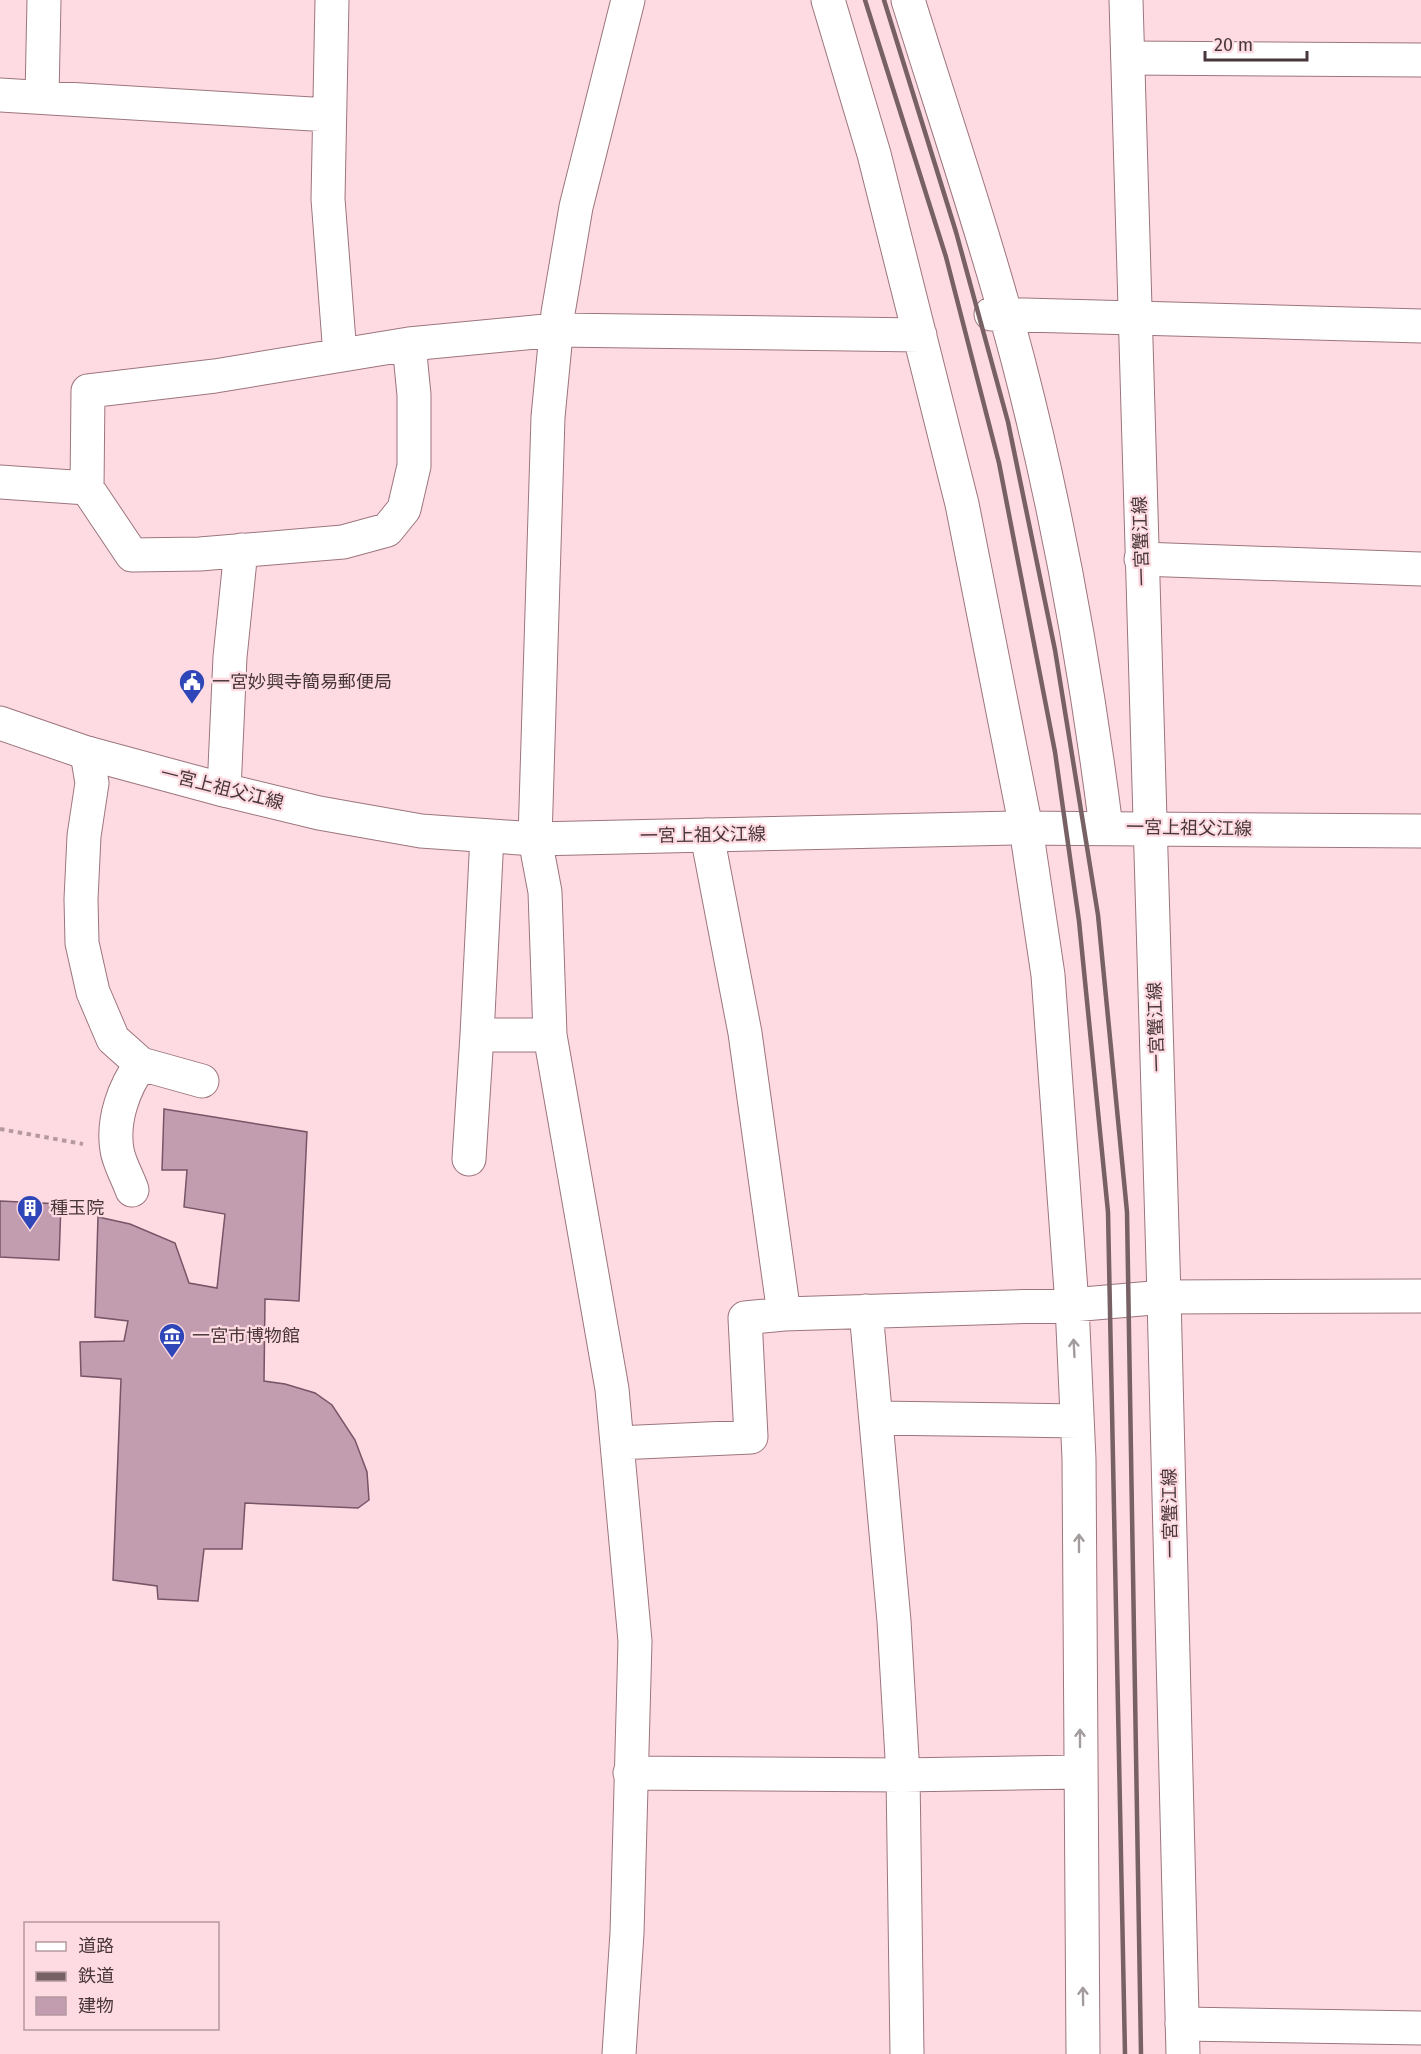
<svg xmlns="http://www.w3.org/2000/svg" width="1421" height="2054" font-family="'Fira Sans','Noto Sans JP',sans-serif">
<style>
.building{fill:#c29db0;stroke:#755566;stroke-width:1.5}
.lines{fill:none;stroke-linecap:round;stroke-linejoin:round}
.minor-casing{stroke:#9c757d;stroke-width:35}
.major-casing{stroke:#9c757d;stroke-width:35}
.path{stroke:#b5999e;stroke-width:4;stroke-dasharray:4.5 4.5;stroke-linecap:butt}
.minor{stroke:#fff;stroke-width:33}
.major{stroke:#fff;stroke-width:33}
.rail{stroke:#776165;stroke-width:4.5}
.oneway{stroke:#a49b9c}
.labels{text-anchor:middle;stroke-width:4.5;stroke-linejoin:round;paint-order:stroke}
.street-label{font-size:18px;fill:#48373a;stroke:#fedbe2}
.poi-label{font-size:18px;fill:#48373a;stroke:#fedbe2;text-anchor:start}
</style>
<rect width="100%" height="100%" fill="#fedbe2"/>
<!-- building -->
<path class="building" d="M 164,1109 L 307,1132 L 299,1301 L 265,1299 L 264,1381 L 285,1384 L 315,1393 L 332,1405 L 355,1440 L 367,1472 L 369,1500 L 358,1508 L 245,1503 L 242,1549 L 204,1549 L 198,1601 L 158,1599 L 157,1586 L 113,1580 L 121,1379 L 81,1376 L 80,1342 L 124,1341 L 128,1321 L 95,1317 L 98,1217 L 130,1224 L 175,1243 L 189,1283 L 217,1288 L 225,1214 L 184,1207 L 187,1170 L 162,1170 Z
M 0,1201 L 61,1204 L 59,1260 L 0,1257 Z"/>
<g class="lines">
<!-- minor casing -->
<g class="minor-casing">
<path id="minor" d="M 332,0 L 328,199 L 340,355
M 828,0 L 874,154 L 962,504 L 1026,828 L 1048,975 L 1072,1305 L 1079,1459 L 1083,2054
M 908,0 C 945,119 986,239 1018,360 C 1058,513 1086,670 1106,827
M 1128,58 L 1421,60
M 0,95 L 329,115
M 42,97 L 44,0
M 991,314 L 1421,326
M 0,482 L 87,488 L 132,555 L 200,554 L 343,542 L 387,530 L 404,509 L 414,466 L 414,395 L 409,344
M 87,488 L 88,391 L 215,376 L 409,344 L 556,330 L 920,335
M 1141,559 L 1421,569
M 87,753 L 92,783 L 84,836 L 81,899 L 82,943 L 93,992 L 113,1039 L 141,1064 L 202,1081
M 224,790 L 230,657 L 241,550
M 707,835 L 745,1033 L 784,1314
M 487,836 L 477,1035 L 550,1035
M 469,1159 L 477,1035
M 132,1190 C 128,1178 119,1163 117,1150 C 112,1120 124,1087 141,1064
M 866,1311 L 894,1621 L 903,1775 L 907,2054
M 876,1418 L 1077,1421
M 617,1443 L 751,1437 L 745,1318 L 784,1314 L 1072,1305 L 1164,1297 L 1421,1296
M 630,1773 L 903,1775 L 1080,1772
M 1182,2024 L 1421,2028
M 619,2054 L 627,1933 L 635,1641 L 612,1389 L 550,1035 L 545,892 L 535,839 L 548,417 L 558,313 L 576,207 L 628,0"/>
</g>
<!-- major casing -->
<g class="major-casing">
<path id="major" d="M 1126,0 L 1164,1297 L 1183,2054
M 0,723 L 87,753 L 224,790 L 319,813 L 421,831 L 535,839 L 1014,828 L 1421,831"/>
</g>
<!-- path -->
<path class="path" d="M 0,1129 L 83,1144"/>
<!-- minor -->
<use href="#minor" class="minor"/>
<!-- major -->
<use href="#major" class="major"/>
<!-- rail -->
<path class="rail" d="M 865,0 L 946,257 L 999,463 L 1055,752 L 1079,921 L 1108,1212 L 1125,2054
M 884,0 L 956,232 L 1008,422 L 1055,650 L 1098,915 L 1127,1212 L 1141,2054"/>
</g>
<!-- one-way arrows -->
<defs><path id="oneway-shaft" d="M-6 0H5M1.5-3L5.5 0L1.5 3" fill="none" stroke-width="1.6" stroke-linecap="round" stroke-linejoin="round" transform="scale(1.5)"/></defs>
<g class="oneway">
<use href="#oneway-shaft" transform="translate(1074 1348) rotate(-93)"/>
<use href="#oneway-shaft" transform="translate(1079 1543) rotate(-90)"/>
<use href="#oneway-shaft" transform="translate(1080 1738) rotate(-90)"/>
<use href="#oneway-shaft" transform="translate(1083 1996) rotate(-91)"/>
</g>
<!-- icons -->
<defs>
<g id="civic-pin" transform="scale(1.35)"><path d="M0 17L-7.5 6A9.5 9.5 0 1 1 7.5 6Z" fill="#2f46b8" stroke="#fedbe2"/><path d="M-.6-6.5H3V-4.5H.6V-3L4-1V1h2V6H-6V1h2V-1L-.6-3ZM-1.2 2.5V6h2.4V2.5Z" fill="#fff"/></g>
<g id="building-pin" transform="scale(1.35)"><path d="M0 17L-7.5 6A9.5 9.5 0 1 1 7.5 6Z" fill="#2f46b8" stroke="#fedbe2"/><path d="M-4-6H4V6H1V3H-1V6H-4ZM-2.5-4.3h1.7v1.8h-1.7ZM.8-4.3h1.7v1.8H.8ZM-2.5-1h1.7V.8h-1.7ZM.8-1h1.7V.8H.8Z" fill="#fff"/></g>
<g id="museum-pin" transform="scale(1.35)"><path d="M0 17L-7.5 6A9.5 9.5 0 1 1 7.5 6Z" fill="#2f46b8" stroke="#fedbe2"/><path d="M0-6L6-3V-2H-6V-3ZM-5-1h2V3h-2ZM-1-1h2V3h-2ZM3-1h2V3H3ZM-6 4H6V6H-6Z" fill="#fff"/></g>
</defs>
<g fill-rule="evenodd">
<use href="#civic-pin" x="192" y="682"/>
<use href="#building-pin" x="30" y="1208"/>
<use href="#museum-pin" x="172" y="1336"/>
</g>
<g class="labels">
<!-- street labels -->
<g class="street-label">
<text transform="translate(1141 541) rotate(-92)" y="6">一宮蟹江線</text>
<text transform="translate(222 788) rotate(14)" y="6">一宮上祖父江線</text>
<text transform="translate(1189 828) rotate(1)" y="6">一宮上祖父江線</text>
<text transform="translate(703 835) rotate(-1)" y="6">一宮上祖父江線</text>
<text transform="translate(1156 1027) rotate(-92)" y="6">一宮蟹江線</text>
<text transform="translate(1170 1513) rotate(-91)" y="6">一宮蟹江線</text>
</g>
<!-- poi labels -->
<g class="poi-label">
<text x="212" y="688">一宮妙興寺簡易郵便局</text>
<text x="50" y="1214">種玉院</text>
<text x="192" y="1342">一宮市博物館</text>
</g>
</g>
<!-- legend -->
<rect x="24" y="1922" width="195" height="108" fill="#fedbe2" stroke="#b5999f" stroke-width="1.5"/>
<rect x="36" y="1942" width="30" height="9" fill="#ffffff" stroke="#b5999f" stroke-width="1.5"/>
<text x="78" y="1952" font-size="18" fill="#48373a">道路</text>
<rect x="36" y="1972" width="30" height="9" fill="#776165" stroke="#b5999f" stroke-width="1.5"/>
<text x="78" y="1982" font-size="18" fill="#48373a">鉄道</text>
<rect x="36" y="1997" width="30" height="18" fill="#c29db0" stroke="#b5999f" stroke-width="1.5"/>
<text x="78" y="2012" font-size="18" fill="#48373a">建物</text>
<!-- scale -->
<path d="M1205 51v9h102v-9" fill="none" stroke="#48373a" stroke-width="3"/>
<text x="1214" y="51" font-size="18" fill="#48373a" stroke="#fedbe2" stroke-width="4.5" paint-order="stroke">20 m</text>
</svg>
